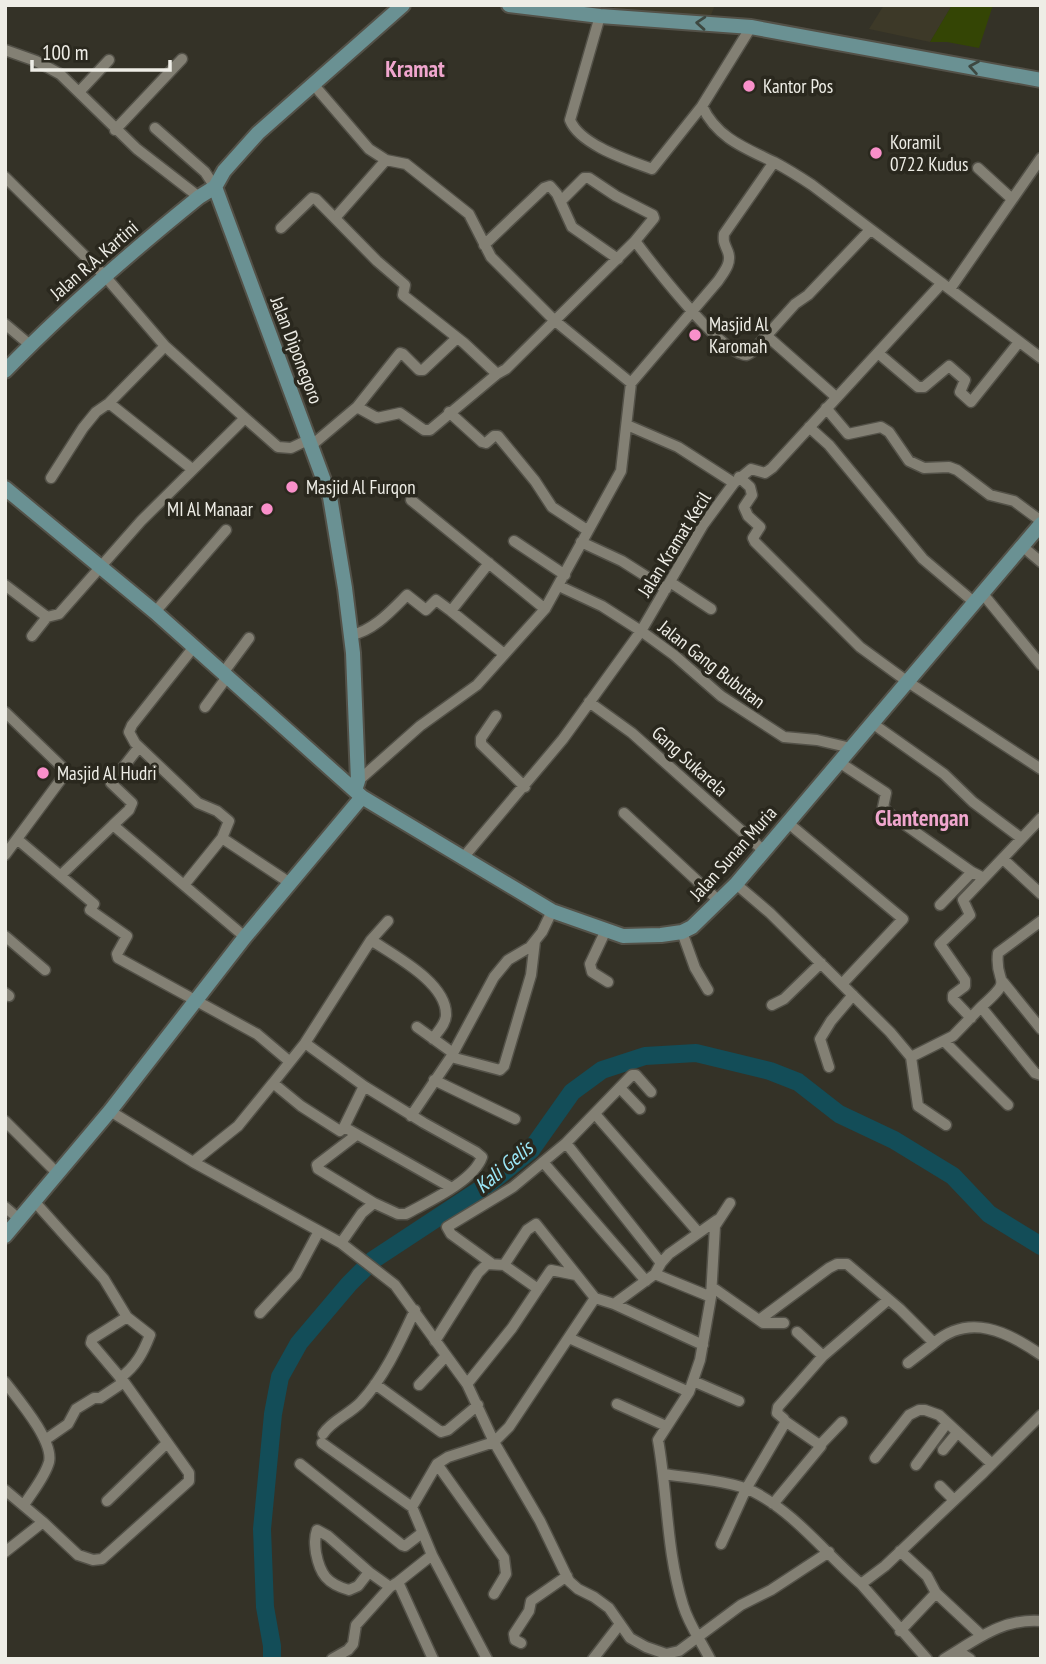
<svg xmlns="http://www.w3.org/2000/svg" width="1046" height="1664" font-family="'PT Sans Narrow',sans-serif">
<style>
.built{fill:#3d3928}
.green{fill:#344505}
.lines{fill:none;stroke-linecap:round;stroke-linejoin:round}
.river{stroke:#134d58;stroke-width:18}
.street-casing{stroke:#535148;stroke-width:13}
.secondary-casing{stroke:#535148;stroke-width:18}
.street{stroke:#838074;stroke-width:10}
.secondary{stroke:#6a9193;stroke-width:14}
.oneway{stroke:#3d4841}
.poi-dot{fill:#f990ca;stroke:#2a281e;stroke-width:2.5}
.labels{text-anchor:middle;stroke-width:7;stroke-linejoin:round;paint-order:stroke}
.poi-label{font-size:19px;fill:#eeede6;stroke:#2a281e;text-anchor:start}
.street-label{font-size:19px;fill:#eeede6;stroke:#2a281e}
.water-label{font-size:21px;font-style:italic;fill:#9be7f8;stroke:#2a281e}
.quarter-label{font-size:23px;font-weight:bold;fill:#f0a6ce;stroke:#2a281e}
</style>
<rect width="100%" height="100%" fill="#343227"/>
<!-- built -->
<path class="built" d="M 615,5 L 715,5 L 707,25 L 613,10 Z
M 884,5 L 952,5 L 930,42 L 869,29 Z"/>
<!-- green -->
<path class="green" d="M 952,5 L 993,5 L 979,48 L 947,42 L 930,42 Z"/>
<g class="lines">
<!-- river -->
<path class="river" d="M 272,1659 L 272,1646 L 265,1607 L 262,1529 L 273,1414 L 280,1377 L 299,1343 L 349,1284 L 373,1260 L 490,1183 L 531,1150 L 572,1092 L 602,1070 L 645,1056 L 696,1053 L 770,1071 L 798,1082 L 839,1114 L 894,1140 L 953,1176 L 989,1214 L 1041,1246"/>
<!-- street casing -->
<g class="street-casing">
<path id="street" d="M 600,16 L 570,120 C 580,145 628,160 652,169 L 702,106
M 751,27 L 702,106 C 717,138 745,148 774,162 C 787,169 800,177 812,185 L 1041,358
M 5,50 L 36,61 L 60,74 L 137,149 L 199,197
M 313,84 L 369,149 L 386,160 L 406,164 L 469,214 L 491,257 L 554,320 L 631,383
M 79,92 L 109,60
M 155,128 L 205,172 L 215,187
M 115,130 L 182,59
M 978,168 L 1012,199
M 5,177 L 104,275 L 165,346 L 245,418 L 141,521 L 59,614 L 47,617 L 5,585
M 561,201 L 584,178 L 589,178 L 616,196 L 653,215 L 654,218 L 635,241
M 335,218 L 386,160
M 281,228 L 312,198 L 316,199 L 377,261 L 405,285 L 403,295 L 464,343 L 497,374 L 506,369 L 635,241 C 653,265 717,348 742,354 C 747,356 747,355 752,352 L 795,304 L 808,295 L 870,230
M 484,245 L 544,188 L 550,186 L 557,194 L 572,227 L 618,259
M 950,289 L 1041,158
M 5,324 L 30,345
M 767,336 L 836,397
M 878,353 L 918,387 L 924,387 L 949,366 L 965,380 L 960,392 L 971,402 L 1019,342
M 109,403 L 192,469
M 357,407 L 377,418 L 400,413 L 424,430 L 430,430 L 497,374
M 826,408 L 848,434 L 881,427 L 889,432 L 909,461 L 924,468 L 949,467 L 957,470 L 990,495 L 1014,501 L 1041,521
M 449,412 L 482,442 L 486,443 L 494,436 L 498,436 L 535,481 L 552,507 L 587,530
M 245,418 L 278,447 L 291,448 L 310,439
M 627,425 L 678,447 L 734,483
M 809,427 L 829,445 L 923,559 L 975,603
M 312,445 L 357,407 L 400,353 L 403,354 L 419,370 L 423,370 L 457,338
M 739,477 L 750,487 L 752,495 L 744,507 L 748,516 L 760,527 L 753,538 L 755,542 L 860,647 L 908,682 L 1041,769
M 51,478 L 83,428 L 96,412 L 109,403 L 165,346
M 411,500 L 545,609
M 514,541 L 565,575
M 581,542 L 622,561 L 666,589
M 1022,546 L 1041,562
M 670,582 L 711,609
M 559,586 L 602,606 L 641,631 L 674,655 L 721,696 L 784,737 L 817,740 L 851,748
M 983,594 L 1041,665
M 451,611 L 504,654
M 155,612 L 226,530
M 351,635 C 373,631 391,611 407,595 L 426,610 L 436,600 L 451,611 L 489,563
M 32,636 L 47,617
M 223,673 L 249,638
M 589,702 L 632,733 L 764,851
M 205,707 L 227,677
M 5,712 L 63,768 L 62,778 L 5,855
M 496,716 L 481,738 L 481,744 L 525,787
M 872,723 L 944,774 L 973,802 L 1021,838
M 139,747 L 111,783 L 132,803 L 129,810 L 113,825 L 245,937
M 839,762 L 886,793 L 883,807 L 890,814 L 972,872 L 984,878 L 1041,818
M 358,781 L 420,726 L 477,685 L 545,609 L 621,471 L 631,383 L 718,281 C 724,272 732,263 728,252 C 725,244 723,243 724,234 L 774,162
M 624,813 L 719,901
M 787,822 L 903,919 L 842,984
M 222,838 L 290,883
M 17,839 L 94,904 L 90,910 L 127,936 L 117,954 L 118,958 L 257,1034 L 289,1061
M 462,859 L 563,739 L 641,631 L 703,525 L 734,483 L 751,469 L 765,473 L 772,468 L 942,283
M 1003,859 L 1041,894
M 61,875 L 113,825
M 736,884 L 770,913 L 890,1032 L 911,1057 L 918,1106 L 946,1125
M 184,885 L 222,838 L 229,821 L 217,811 L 198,803 L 135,743 L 129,732 L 132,725 L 193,648
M 940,905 L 972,872
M 606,930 L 590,964 L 592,972 L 608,982
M 682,932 L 695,968 L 708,990
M 5,936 L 45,970
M 371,940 C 395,956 447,983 446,1015 C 446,1024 437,1032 433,1039
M 1003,982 L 1041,1029
M 5,993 L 9,996
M 772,1005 L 784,999 L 821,963
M 981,1007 C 1017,975 994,987 998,953 L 1041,921
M 971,1018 L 953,999 L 953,995 L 965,986 L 965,980 L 940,944 L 970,915 L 963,900 L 984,878
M 417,1027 L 453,1053
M 944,1041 L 1008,1105
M 451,1057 L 500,1070 L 504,1066 L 531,975 L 535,941
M 911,1057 L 953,1036 L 981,1007 L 1035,1073 L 1041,1075
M 829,1067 L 820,1039 L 831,1021 L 853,995
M 434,1080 L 515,1119
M 273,1083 L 305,1043
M 364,1086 L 305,1043 L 371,940 L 388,921
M 620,1088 L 640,1109
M 110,1111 L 193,1162 L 341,1243 L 395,1285 L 467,1384 L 494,1442 L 540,1521 L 569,1581 L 578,1589 L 594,1597 L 609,1608 L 630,1638 L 646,1647 L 666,1654 L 679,1651 L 741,1605 L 771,1590 L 829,1552
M 595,1114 L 698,1232
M 411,1116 L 451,1057 L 494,977 L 508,960 L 530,947 L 542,932 L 552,911
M 5,1121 L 58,1174
M 355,1136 L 317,1165 L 318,1169 L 374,1203
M 566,1143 L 632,1075 L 636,1075 L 651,1092
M 193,1162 L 238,1126 L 273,1083 L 301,1106 L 340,1131 L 344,1127
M 543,1162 L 646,1281
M 34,1201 L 104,1279 L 127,1317 L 150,1335 C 143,1353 136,1366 120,1378
M 5,1207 L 19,1219
M 341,1243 L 362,1213 L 374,1203 L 398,1214 L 406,1214 C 427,1202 473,1182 482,1157 L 476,1152 L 424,1123 L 364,1086 L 344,1127 L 452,1188
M 491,1263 L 451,1234 L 447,1227 L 513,1187 L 566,1143 L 661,1263 L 655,1274
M 661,1263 L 669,1254 L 717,1220
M 504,1265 L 527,1230 L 536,1224 L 595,1298
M 712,1287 L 763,1323 L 784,1323
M 538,1289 L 551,1270 L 576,1275
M 614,1304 L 703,1345
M 260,1313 L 296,1274 L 319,1231
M 759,1320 L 829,1268 L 837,1264 L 847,1264 L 900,1309 L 934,1343 C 969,1313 1007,1331 1041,1355
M 797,1332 L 823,1356
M 569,1338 L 689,1392
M 435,1341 L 478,1273 L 487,1264 L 504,1265 L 538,1289 L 512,1328 L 467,1384
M 908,1363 L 934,1343
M 693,1381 L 739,1401
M 5,1382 C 18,1399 54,1441 49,1462 C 45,1477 32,1492 24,1505
M 375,1384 L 441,1432 L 448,1430 L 478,1405
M 419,1385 L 446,1356
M 617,1404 L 666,1426
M 323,1434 C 332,1420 350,1414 361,1402 C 385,1376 400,1342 415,1310
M 45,1440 L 68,1424 L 76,1409 L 94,1398 L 100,1398 L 124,1382
M 322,1443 L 412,1507
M 820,1445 L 842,1422
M 943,1450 L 957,1433
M 875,1458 L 909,1415 L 919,1410 L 925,1410 L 939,1415 L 992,1464
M 300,1464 L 402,1545 L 405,1546 L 422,1533
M 437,1464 L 504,1558 L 506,1574 L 494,1594
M 916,1465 L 947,1423
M 664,1474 C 689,1478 733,1481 754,1492 C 795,1513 827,1555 861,1584 L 885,1566 L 984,1472 L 1041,1415
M 940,1486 L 954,1500
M 5,1490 L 43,1522 L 78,1555 L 93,1560 L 102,1559 L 189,1481 L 189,1473 L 124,1382 L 91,1343 L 92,1339 L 127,1317
M 107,1501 L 167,1443
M 773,1504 L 821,1446 L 785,1421
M 721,1544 L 746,1489 L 785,1423 L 784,1419 L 777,1413 L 778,1407 L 823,1356 L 888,1300
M 900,1551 L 927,1576 L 936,1593 L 981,1635
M 5,1552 L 43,1522
M 432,1555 L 412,1507 L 437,1464 L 448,1457 L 494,1442 L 509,1427 L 595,1298 L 614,1304 L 655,1274 L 711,1297
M 369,1572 L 328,1536 L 317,1530 C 314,1538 315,1545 316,1553 C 320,1574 327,1584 349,1590 L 358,1586 L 369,1572 L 390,1587
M 398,1582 L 432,1555 L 487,1659
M 861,1584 L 927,1659
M 900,1631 L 936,1593
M 521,1643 L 515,1640 L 514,1634 L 529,1611 L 531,1601 L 567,1576
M 958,1651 L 970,1659
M 332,1659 L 348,1650 L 353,1644 L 356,1625 L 390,1587 L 398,1582 L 433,1659
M 593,1659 L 620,1624
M 710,1659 C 701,1641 689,1625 683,1605 C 666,1550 668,1496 658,1440 L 689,1392 L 700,1360 L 711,1297 L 715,1226 L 730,1203
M 944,1659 C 976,1640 1002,1618 1041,1621"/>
</g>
<!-- secondary casing -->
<g class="secondary-casing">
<path id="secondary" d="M 509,5 L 600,16 L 751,27 L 1041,80
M 5,371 C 66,308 131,252 199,197 L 215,187
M 5,488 L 155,612 L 362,797 L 552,911 L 623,936 L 661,935 L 682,932 L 692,927 L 736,884 L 1041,524
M 355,790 L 358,781 L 353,653 L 345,588 L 330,497 L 215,187 L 224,171 L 258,133 L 403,5
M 5,1236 L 110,1111 L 245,937 L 362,797"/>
</g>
<!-- street -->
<use href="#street" class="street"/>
<!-- secondary -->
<use href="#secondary" class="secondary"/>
</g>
<!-- one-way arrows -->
<defs><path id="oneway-chevron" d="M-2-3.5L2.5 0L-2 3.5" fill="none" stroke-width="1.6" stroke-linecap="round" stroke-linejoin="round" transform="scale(1.75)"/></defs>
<g class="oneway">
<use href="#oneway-chevron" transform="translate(701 23) rotate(-176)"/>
<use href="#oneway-chevron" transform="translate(974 67) rotate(-170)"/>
</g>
<!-- markers -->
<g class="poi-dot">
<circle cx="749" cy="86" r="7"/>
<circle cx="876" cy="153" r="7"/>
<circle cx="695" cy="335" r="7"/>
<circle cx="292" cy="487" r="7"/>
<circle cx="267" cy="509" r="7"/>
<circle cx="43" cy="773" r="7"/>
</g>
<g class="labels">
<!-- poi labels -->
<g class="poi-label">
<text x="763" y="93">Kantor Pos</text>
<text x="890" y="149">Koramil<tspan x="890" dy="22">0722 Kudus</tspan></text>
<text x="709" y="331">Masjid Al<tspan x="709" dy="22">Karomah</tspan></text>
<text x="306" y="494">Masjid Al Furqon</text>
<text x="253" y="516" text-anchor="end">MI Al Manaar</text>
<text x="57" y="780">Masjid Al Hudri</text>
</g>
<!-- street labels -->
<g class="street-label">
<text transform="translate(94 260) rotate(-41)" y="7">Jalan R.A. Kartini</text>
<text transform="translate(297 350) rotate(69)" y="7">Jalan Diponegoro</text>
<text transform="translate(674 544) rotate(-58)" y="7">Jalan Kramat Kecil</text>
<text transform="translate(712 664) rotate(38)" y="7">Jalan Gang Bubutan</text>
<text transform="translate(690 761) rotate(42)" y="7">Gang Sukarela</text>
<text transform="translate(733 853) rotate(-48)" y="7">Jalan Sunan Muria</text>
</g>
<!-- water labels -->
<g class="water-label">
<text transform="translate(504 1167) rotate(-40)" y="7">Kali Gelis</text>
</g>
<!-- quarter labels -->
<g class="quarter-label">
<text x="415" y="77">Kramat</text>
<text x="922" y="826">Glantengan</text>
</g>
</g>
<!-- border -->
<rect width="1046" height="1664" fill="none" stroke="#eeede6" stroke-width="14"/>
<!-- scale -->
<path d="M32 60v10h138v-10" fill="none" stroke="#eeede6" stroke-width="3.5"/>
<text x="42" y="60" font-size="21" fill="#eeede6" stroke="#2a281e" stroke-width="5" paint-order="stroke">100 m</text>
</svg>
